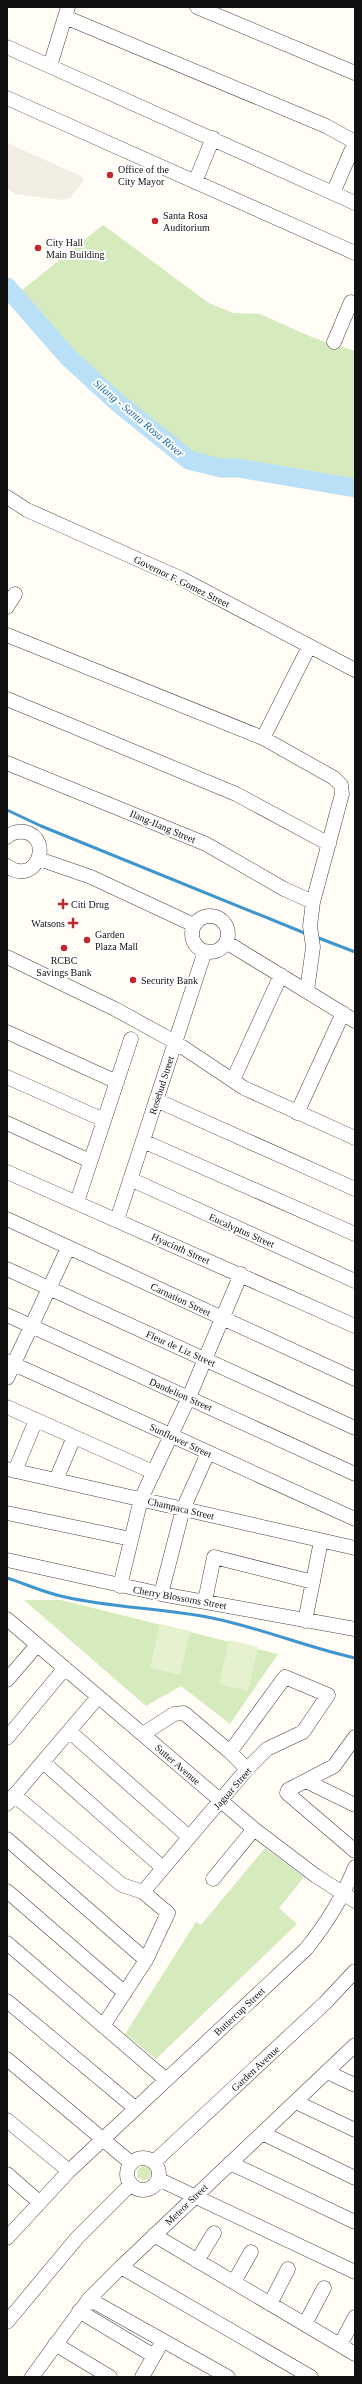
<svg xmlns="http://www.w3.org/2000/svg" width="362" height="2384" font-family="'Times New Roman',serif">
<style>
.green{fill:#d5ebbd}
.pitch{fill:#e6f2cf}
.plaza{fill:#f1ede2}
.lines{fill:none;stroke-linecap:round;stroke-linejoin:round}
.stream{stroke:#3f96cf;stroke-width:3}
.river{stroke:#b9e0f7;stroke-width:19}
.minor-casing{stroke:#444;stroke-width:15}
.minor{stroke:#fff;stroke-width:14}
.poi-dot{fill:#c4262e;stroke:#fff;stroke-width:1.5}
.labels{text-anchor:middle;stroke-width:4;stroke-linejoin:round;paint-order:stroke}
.poi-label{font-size:10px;fill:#111;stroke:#fff;text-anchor:start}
.street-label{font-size:10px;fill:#111;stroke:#fff}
.water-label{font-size:11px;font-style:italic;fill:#1768a6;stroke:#fff}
</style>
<rect width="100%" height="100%" fill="#fffdf5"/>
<!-- green -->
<path class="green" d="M 103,225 L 209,303 L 233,313 L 260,314 L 314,338 L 355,351 L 355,484 L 266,468 L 244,461 L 221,460 L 193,454 L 145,416 L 109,391 L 22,290 Z
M 24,1600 L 61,1600 L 278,1654 L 230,1724 L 181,1686 L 146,1706 Z
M 265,1848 L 304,1877 L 279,1908 L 297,1924 L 156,2059 L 125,2034 L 196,1922 L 201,1925 Z
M137 2173a7 7 0 1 1 14 0a7 7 0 1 1-14 0Z"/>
<!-- pitch -->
<path class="pitch" d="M 160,1624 L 190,1631 L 180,1675 L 150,1668 Z
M 229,1640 L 258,1647 L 248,1691 L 219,1684 Z"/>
<!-- plaza -->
<path class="plaza" d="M 7,143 L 83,177 L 84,180 L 70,198 L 62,200 L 15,194 L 7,188 Z"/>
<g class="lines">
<!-- stream -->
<path class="stream" d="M 7,810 L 41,826 L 307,934
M 316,937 L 355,952
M 7,1578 C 26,1584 45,1593 65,1597 C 113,1608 163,1608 212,1618 C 261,1628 306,1647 355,1658"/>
<!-- river -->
<path class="river" d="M 7,287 L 68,357 L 117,402 L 189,460 L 221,468 L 238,468 L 355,488"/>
<!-- minor casing -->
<g class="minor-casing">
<path id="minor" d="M 197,7 L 355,73
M 65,17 L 326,126 L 355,142
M 7,47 L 355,203
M 50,66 L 68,7
M 7,98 L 355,253
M 195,182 L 213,138
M 333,193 L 355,142
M 334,342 L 351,302
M 7,497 L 27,510 L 182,579 L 355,670
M 7,607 L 15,594
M 7,635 L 263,738 L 334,778 L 341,785 L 342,794 L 313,902 L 310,926 L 313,947 L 307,991
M 7,699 L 236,794 L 329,844
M 263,738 L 309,647
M 7,763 L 206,844 L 284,889 L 313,902
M 7,837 C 12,832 18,831 25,832 C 54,839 36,887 7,866
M 39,859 L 91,877 L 194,925
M192 934a18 18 0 1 1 36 0a18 18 0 1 1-36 0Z
M 226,942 L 355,1021
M 7,957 L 115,1009 L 175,1042 L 244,1088 L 355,1138
M 7,1032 L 117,1082
M 7,1077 L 104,1120
M 233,1080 L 281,975
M 156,1100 L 355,1189
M 297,1113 L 343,1013
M 7,1123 L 90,1161
M 143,1141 L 355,1234
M 7,1172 L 355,1326
M 130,1179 L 355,1281
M 77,1202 L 131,1039
M 7,1219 L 355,1379
M 117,1220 L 205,951
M 7,1269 L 355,1428
M 7,1315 L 355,1474
M 7,1361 L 355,1519
M 7,1378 L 68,1248
M 7,1407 L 153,1472
M 7,1469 L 355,1548
M 15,1471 L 36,1420
M 56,1480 L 74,1437
M 7,1513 L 131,1539
M 7,1560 L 161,1594 L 355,1629
M 120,1586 L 141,1499 L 189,1397 L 241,1274
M 161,1594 L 183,1509 L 208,1453
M 205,1601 L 214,1557 L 313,1582
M 7,1619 L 254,1829 L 316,1876 L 355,1901
M 305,1621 L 321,1541
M 7,1680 L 37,1645
M 69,1731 L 189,1837
M 143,1734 L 174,1714 L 184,1713 L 230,1752 L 247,1769
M 355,1737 L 334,1766 L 288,1790 L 287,1793 L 355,1851
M 7,1738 L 65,1668
M 43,1762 L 163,1868
M 306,1781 L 355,1805
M 14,1795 L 122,1885 L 143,1892 L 168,1913 L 146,1960 L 103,2026
M 7,1804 L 98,1697
M 7,1839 L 146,1960
M 213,1879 L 254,1829
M 7,1891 L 125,1993
M 143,1892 L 247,1769 L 267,1749 L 303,1732 L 328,1695 L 285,1677 L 230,1752
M 7,1943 L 165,2079
M 7,2001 L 135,2108
M 7,2059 L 131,2163
M 327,2072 L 355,2085
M 296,2102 L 355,2130
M 7,2120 L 69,2171
M 262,2133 L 355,2178
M127 2174a16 16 0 1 1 32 0a16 16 0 1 1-32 0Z
M 154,2162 L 325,2003 L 355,1971
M 230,2163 L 355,2222
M 7,2174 L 39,2202
M 158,2179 L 355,2272
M 154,2235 L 355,2354
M 7,2238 L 69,2171 L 306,1949 C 327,1923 343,1897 355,1867
M 197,2261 L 214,2233
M 121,2267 L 311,2377
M 234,2282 L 251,2252
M 89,2299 L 228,2377
M 270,2304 L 288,2269
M 79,2311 L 154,2356
M 7,2322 L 77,2238 L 131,2184
M 305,2324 L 324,2288
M 55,2344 L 110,2377
M 340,2345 L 355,2317
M 32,2377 L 89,2299 L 121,2267 L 355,2045
M 142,2377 L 158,2349"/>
</g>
<!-- minor -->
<use href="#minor" class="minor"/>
</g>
<!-- markers -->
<g class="poi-dot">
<circle cx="110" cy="175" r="4"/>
<circle cx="155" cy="221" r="4"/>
<circle cx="38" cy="248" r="4"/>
<path d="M61 898h4v4h4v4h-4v4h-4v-4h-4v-4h4z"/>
<path d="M71 917h4v4h4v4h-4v4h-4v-4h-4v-4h4z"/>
<circle cx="87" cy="940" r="4"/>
<circle cx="64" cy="948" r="4"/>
<circle cx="133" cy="980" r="4"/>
</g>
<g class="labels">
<!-- poi labels -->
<g class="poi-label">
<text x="118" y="173">Office of the<tspan x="118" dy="12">City Mayor</tspan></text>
<text x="163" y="219">Santa Rosa<tspan x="163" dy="12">Auditorium</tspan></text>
<text x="46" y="246">City Hall<tspan x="46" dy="12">Main Building</tspan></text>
<text x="71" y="908">Citi Drug</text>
<text x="65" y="927" text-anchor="end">Watsons</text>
<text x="95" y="938">Garden<tspan x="95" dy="12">Plaza Mall</tspan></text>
<text x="64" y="964" text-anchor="middle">RCBC<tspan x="64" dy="12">Savings Bank</tspan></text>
<text x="141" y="984">Security Bank</text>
</g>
<!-- street labels -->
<g class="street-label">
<text transform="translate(182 581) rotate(26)" y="4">Governor F. Gomez Street</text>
<text transform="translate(163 826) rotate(23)" y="4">Ilang-Ilang Street</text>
<text transform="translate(161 1085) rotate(-72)" y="4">Rosebud Street</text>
<text transform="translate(242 1230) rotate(24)" y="4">Eucalyptus Street</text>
<text transform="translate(181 1248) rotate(24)" y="4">Hyacinth Street</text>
<text transform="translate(181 1299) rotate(25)" y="4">Carnation Street</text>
<text transform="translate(181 1348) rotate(24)" y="4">Fleur de Liz Street</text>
<text transform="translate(181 1394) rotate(24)" y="4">Dandelion Street</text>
<text transform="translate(181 1440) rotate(25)" y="4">Sunflower Street</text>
<text transform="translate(181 1508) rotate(13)" y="4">Champaca Street</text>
<text transform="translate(180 1597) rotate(10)" y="4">Cherry Blossoms Street</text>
<text transform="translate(178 1764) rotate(41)" y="4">Sutter Avenue</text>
<text transform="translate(232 1788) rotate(-49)" y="4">Jaguar Street</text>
<text transform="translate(239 2011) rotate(-43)" y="4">Buttercup Street</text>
<text transform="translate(255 2068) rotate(-43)" y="4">Garden Avenue</text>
<text transform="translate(186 2204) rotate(-44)" y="4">Meteor Street</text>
</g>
<!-- water labels -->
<g class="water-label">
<text transform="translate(139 418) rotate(40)" y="4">Silang - Santa Rosa River</text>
</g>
</g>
<!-- border -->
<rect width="362" height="2384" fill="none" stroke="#111111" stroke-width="16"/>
</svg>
